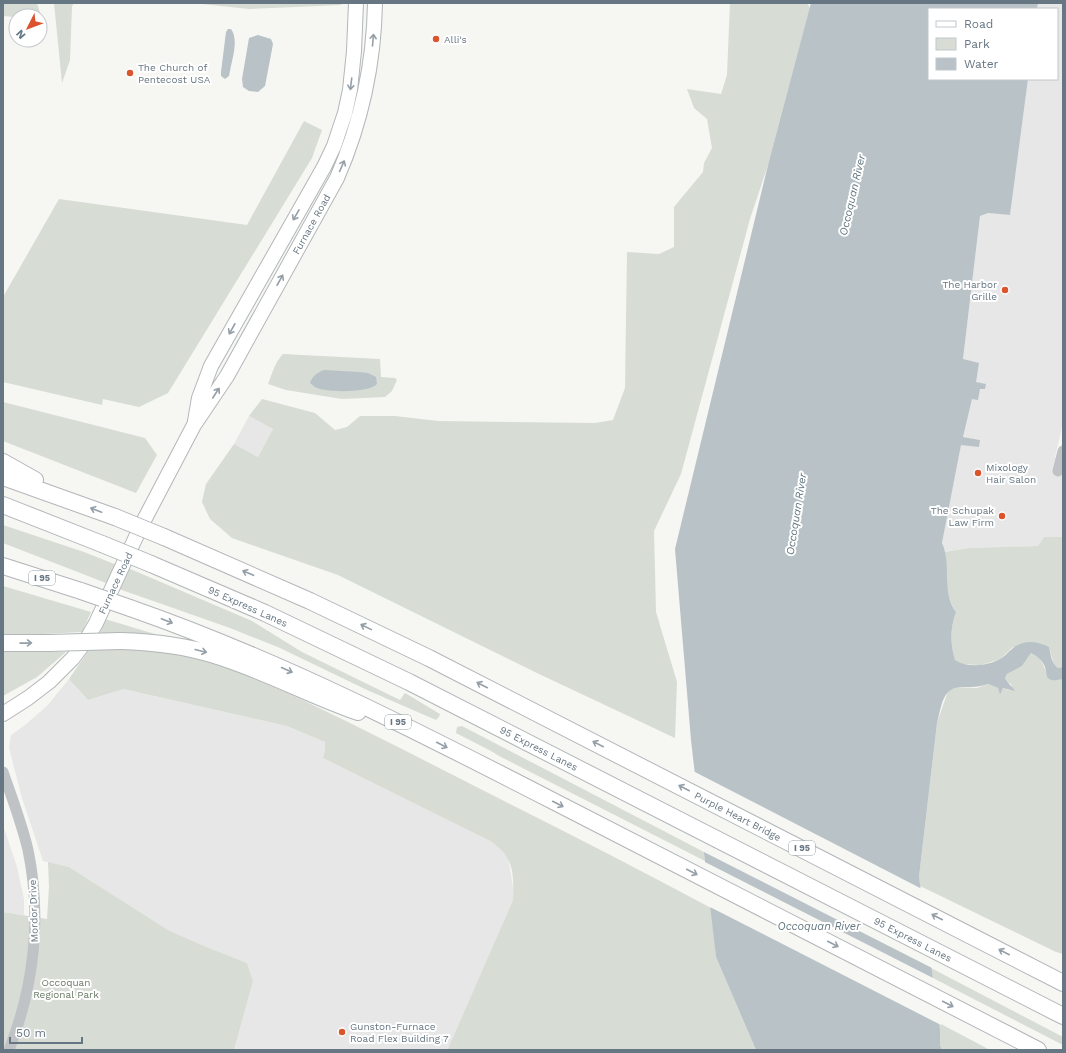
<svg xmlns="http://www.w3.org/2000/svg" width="1066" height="1053" font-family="'Work Sans',sans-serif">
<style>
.built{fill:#e6e7e6}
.green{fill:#d7dcd4}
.water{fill:#b8c2c7}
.pier{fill:#f6f6f2}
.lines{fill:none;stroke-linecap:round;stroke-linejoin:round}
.major-casing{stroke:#b2b7ba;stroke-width:16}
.highway-casing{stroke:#b2b6b9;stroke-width:18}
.minor{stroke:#bfc3c6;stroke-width:11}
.major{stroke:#fff;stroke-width:14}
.highway{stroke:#fff;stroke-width:16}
.highway-bridge-casing{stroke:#b2b6b9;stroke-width:18;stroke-linecap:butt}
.highway-bridge{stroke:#fff;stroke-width:16}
.oneway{stroke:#949fa8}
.poi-dot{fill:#da552e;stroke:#fff;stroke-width:1.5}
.labels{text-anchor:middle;stroke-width:4;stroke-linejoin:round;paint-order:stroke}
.shield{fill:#fff;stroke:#949fa8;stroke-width:1}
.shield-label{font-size:9px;font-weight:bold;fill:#667682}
.poi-label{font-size:10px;fill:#667682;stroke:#fff;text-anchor:start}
.street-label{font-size:10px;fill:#667682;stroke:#fff}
.park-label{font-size:10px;fill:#697964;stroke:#fff}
.water-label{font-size:11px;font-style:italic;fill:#62777f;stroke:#fff}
</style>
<rect width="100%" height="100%" fill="#f6f6f2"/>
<!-- built -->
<path class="built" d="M 1038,3 L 1063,3 L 1063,423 L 1055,457 L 1063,469 L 1063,537 L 1044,537 L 1038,546 L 969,548 L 945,552 L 942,543 L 961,444 L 979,447 L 980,440 L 963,437 L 972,398 L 986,384 L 976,383 L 963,359 L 980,216 L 988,213 L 1010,215 L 1028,79 L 1057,79 L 1057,9 L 1037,9 Z
M 249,416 L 273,429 L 258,457 L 234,444 Z
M 69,679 L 88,700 L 122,689 L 287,726 L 325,742 L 325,750 L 323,758 L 490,841 L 498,846 L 508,858 L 513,887 L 513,900 L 448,1050 L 234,1050 L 253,981 L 247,963 L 204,946 L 168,930 L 69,867 L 43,861 L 22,798 L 9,748 L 11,735 L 25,725 L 47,706 Z
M 3,825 L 17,867 L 24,899 L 24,915 L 3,912 Z"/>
<!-- green -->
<path class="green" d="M 3,3 L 37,3 L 42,20 L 40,20 L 40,16 L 16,17 L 3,16 Z
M 54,3 L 74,3 L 72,6 L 70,60 L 62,83 Z
M 193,3 L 341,3 L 341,5 L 249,9 Z
M 730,3 L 807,3 L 810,8 L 768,165 L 750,219 L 681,474 L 654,531 L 656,612 L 677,682 L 675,738 L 539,674 L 338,575 L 232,538 L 210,519 L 202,502 L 206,484 L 234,444 L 258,457 L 273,429 L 249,416 L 262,399 L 315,413 L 335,430 L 347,427 L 360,416 L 395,416 L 438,421 L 595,423 L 613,420 L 625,388 L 627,252 L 659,254 L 674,247 L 674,207 L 703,172 L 704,163 L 712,148 L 707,119 L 694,108 L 687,89 L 721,94 L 727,75 Z
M 304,121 L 322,130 L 312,158 L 168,393 L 139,407 L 103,399 L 102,405 L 3,382 L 3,297 L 59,199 L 247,225 Z
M 283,354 L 380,359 L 381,377 L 395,378 L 397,380 L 392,391 L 385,397 L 342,399 L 286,390 L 268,384 C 272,374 275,362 283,354 Z
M 3,402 L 145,438 L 157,455 L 136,493 L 3,441 Z
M 3,525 L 84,552 L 117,565 L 106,583 L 3,543 Z
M 1044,537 L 1063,537 L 1063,667 L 1058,668 L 1054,665 L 1049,647 L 1013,647 L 1000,659 L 988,663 L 980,665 L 960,664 L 955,661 C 950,643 950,629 956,612 C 945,597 946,570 945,552 L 969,548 L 1038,546 Z
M 128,568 L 252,621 L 302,652 L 400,700 L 405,693 L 440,714 L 439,717 L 436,720 L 367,690 L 280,648 L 230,628 L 119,589 Z
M 3,586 L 91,612 L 82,632 L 3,636 Z
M 105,619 L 158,635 L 100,634 Z
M 128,648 C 199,652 254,677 317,707 C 361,728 404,750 447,772 C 535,817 624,861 711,908 L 716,957 L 756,1050 L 446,1050 L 448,1049 L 513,900 C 514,874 514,856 490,841 L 323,758 L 325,750 L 325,742 L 287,726 L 123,689 L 88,700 L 69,679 L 89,650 Z
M 3,652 L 66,652 L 37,677 L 3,696 Z
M 1031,653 C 1041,657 1045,666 1047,677 C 1052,681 1057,680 1063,679 L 1063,954 L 1056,952 L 920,886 L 919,877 L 937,723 L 948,691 L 954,687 L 977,688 L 988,684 L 998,688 L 1000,695 L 1003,688 L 1009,690 L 1012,685 L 1007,682 L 1005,678 L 1007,674 L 1022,666 Z
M 462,726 L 704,852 L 705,861 L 501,757 L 491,751 L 456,733 L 457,727 Z
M 48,862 L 69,867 L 168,930 L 204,946 L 247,963 L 253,981 L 234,1050 L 3,1050 L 3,912 L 47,919 L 49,887 Z
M 931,968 L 1063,1037 L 1063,1045 L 933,978 Z
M 939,1023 L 990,1050 L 942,1050 L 940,1045 Z"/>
<!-- water -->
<path class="water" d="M 811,3 L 1038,3 L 1037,9 L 929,9 L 929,79 L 1028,79 L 1010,215 L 988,213 L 980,216 L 963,359 L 979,363 L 976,382 L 986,384 L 985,389 L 980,389 L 978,400 L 972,399 L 963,437 L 980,440 L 979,447 L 961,445 L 942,543 C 952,564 941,592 956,612 C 950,629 950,643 955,660 C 966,668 988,666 1000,659 C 1004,657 1008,652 1012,649 C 1023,639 1037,641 1049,647 C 1051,655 1051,663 1058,668 L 1063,667 L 1063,679 C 1058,680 1050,682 1047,677 C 1046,674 1046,670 1045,667 C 1043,661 1037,656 1031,653 L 1022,666 L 1007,674 L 1005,678 C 1007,683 1012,686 1015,691 L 1003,688 L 1000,695 L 998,688 L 988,684 C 978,687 974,687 964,687 C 942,686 942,705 937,723 L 919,877 L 940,1030 L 940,1045 L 942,1050 L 756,1050 L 716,957 L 691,740 L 675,549 L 768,165 Z
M 228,29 L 231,29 C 239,40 232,59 230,71 L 229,76 L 225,79 L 221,76 L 221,72 L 226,32 Z
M 258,35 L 271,39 L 273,44 L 265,86 L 258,92 L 249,91 L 243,87 L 242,79 L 249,38 Z
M 324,370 L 359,372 L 368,373 L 376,377 L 377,384 C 369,393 325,393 315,387 C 313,386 312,384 310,383 C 313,375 317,373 324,370 Z"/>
<!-- pier -->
<path class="pier" d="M 693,771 L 922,889 L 934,969 L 702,851 Z
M 703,861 L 935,979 L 941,1025 L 708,906 Z"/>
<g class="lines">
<!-- major casing -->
<g class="major-casing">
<path id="major" d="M 195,421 L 199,398 L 211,366 L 324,167 L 334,146 L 345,113 L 350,90 L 354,51 L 356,3
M 3,714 L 28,698 L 49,682 L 73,658 L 85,642 L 96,623 L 141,526 L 194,425 L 227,376 L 337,178 C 361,123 374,64 375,3"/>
</g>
<!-- highway casing -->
<g class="highway-casing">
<path id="highway" d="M 3,462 L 35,480
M 3,477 L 115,517
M 3,505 L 102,544
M 164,537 L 310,601 L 429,658 L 1063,983
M 151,564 L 265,613 L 409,682 L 1063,1016
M 3,566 L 81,591
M 130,608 C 279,660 415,730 555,802 C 716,884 876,968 1038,1050
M 120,641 C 152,642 183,645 214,655 C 264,670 309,695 358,712
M 3,643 L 49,643"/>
</g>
<!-- minor -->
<path class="minor" d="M 1058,471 L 1063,451
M 3,772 C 12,798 22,824 28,850 C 42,917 34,987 9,1050"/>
<!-- major -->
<use href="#major" class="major"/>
<!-- highway -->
<use href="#highway" class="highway"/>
<!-- highway-bridge casing -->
<g class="highway-bridge-casing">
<path id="highway-bridge" d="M 115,517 L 164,537
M 102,544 L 151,564
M 81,591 L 130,608
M 49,643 L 120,641"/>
</g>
<!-- highway-bridge -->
<use href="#highway-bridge" class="highway-bridge"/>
</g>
<!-- one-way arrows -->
<defs><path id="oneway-shaft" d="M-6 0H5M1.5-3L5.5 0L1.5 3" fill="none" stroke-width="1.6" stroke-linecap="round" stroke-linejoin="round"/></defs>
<g class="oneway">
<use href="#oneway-shaft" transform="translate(373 40) rotate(-85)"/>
<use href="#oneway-shaft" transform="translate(351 84) rotate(97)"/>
<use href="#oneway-shaft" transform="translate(342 166) rotate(-66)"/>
<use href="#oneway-shaft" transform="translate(296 215) rotate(120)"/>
<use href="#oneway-shaft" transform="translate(280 280) rotate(-61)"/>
<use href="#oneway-shaft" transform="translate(232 329) rotate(119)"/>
<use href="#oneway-shaft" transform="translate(216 393) rotate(-57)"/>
<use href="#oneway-shaft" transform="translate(96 510) rotate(-159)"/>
<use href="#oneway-shaft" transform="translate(248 573) rotate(-157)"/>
<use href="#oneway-shaft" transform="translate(167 621) rotate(21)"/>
<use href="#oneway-shaft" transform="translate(366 627) rotate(-154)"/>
<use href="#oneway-shaft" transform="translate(26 643) rotate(-1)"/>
<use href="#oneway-shaft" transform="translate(201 651) rotate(14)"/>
<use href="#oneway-shaft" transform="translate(287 670) rotate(24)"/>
<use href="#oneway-shaft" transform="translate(482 685) rotate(-153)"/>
<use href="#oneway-shaft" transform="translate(598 744) rotate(-153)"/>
<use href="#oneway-shaft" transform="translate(442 745) rotate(27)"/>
<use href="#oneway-shaft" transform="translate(684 788) rotate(-153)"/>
<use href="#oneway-shaft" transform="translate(558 804) rotate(27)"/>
<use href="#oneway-shaft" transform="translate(692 872) rotate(27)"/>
<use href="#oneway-shaft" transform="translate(937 917) rotate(-153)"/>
<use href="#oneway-shaft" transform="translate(833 944) rotate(27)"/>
<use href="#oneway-shaft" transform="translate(1004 952) rotate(-153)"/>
<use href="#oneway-shaft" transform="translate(948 1004) rotate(27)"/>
</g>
<!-- markers -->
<g class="poi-dot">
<circle cx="436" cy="39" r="4"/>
<circle cx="130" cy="73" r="4"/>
<circle cx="1005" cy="290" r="4"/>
<circle cx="978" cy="473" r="4"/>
<circle cx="1002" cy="516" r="4"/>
<circle cx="342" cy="1032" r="4"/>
</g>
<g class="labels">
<!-- shield labels -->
<g class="shield">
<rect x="29" y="571" width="26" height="14" rx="3"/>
<rect x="385" y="715" width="26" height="14" rx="3"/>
<rect x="789" y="841" width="26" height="14" rx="3"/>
</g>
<g class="shield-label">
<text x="42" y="581">I 95</text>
<text x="398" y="725">I 95</text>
<text x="802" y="851">I 95</text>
</g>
<!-- poi labels -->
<g class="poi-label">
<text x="444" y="43">Alli's</text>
<text x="138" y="71">The Church of<tspan x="138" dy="12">Pentecost USA</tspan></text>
<text x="997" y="288" text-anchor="end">The Harbor<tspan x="997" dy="12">Grille</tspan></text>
<text x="986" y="471">Mixology<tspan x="986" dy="12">Hair Salon</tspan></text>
<text x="994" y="514" text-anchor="end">The Schupak<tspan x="994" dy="12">Law Firm</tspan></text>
<text x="350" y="1030">Gunston-Furnace<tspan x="350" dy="12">Road Flex Building 7</tspan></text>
</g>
<!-- street labels -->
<g class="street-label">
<text transform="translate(311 224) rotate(-61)" y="4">Furnace Road</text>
<text transform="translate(115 583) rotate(-65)" y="4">Furnace Road</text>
<text transform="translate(248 606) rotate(24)" y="4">95 Express Lanes</text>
<text transform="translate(539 748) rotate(27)" y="4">95 Express Lanes</text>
<text transform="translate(738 816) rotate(27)" y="4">Purple Heart Bridge</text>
<text transform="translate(33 911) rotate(-92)" y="4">Mordor Drive</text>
<text transform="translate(913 939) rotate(27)" y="4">95 Express Lanes</text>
</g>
<!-- park labels -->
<g class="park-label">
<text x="66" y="986">Occoquan<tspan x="66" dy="12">Regional Park</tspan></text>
</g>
<!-- water labels -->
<g class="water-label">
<text transform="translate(852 195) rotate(-77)" y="4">Occoquan River</text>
<text transform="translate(796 514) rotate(-81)" y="4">Occoquan River</text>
<text x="819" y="930">Occoquan River</text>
</g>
</g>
<!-- border -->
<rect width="1066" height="1053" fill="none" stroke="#667682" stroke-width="8"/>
<!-- legend -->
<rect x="928" y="8" width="130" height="72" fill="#ffffff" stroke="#c2c8cd"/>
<rect x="936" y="21" width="20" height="6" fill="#ffffff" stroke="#c2c8cd"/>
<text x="964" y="28" font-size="12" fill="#667682">Road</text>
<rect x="936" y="38" width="20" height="12" fill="#d7dcd4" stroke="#c2c8cd"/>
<text x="964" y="48" font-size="12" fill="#667682">Park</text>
<rect x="936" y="58" width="20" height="12" fill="#b8c2c7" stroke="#c2c8cd"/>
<text x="964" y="68" font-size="12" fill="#667682">Water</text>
<!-- north arrow -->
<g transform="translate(28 28) rotate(228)"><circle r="19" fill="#ffffff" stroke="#c2c8cd"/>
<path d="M0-3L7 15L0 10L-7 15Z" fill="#da552e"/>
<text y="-6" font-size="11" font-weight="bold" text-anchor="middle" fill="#667682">N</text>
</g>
<!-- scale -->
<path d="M10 1037v6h72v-6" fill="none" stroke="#667682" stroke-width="2"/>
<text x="16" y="1037" font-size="12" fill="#667682" stroke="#ffffff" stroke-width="3" paint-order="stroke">50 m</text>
</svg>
